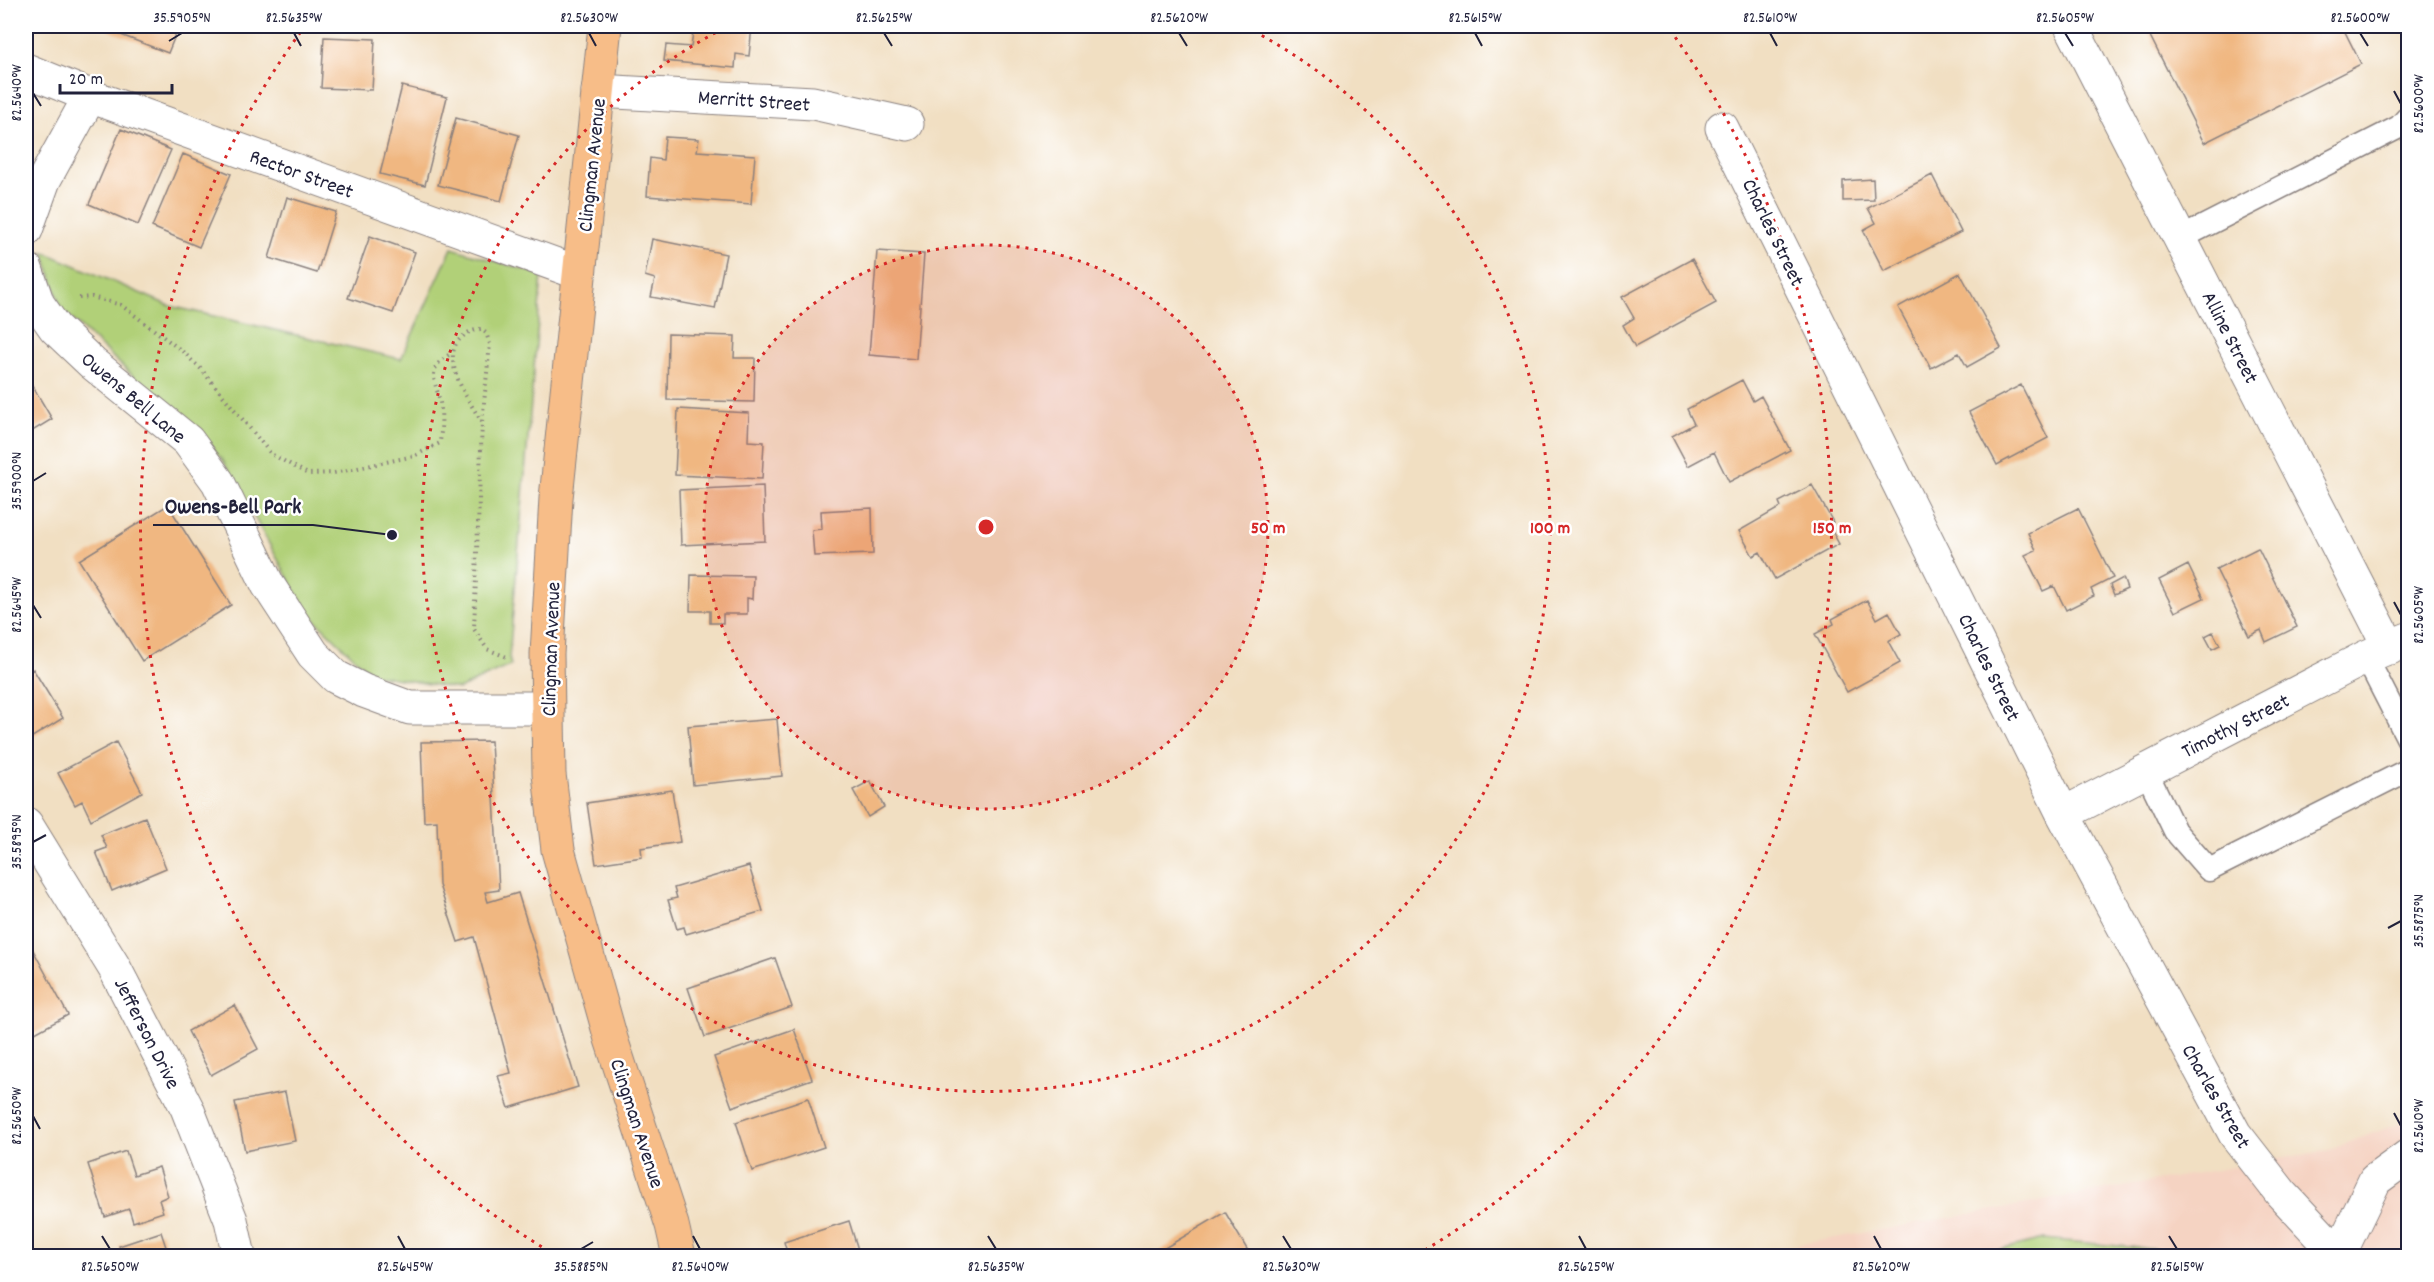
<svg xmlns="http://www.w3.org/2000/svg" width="2434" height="1282" font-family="Dekko,sans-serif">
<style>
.built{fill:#f5d3c2}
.green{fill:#b1d078;stroke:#6a795a;stroke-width:1.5}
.building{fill:#f0b781}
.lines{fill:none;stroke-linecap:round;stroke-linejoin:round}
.lane-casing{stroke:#8a807e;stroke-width:25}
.street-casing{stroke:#8a807e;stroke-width:35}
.primary-casing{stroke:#8a807e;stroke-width:35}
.path{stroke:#8a807e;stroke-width:4;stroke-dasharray:1.5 4.5;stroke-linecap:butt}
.lane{stroke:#fff;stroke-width:22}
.street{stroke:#fff;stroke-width:33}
.primary{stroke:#f7bd88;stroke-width:33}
.ticks{fill:none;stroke:#22223b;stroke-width:2}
.ring{fill:none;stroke:#d62828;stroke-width:3;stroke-dasharray:3 6}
.labels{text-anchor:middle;stroke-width:5;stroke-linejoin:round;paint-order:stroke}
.street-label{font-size:21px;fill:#22223b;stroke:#fff}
.centre{fill:#d62828;stroke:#fff;stroke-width:3}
.ring-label{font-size:18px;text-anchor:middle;font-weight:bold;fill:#d62828;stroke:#fff;stroke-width:5;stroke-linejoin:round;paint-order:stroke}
.leader{fill:none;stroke:#22223b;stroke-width:2}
.callout-dot{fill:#22223b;stroke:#fff;stroke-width:2}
.callout-label{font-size:22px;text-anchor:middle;font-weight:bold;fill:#22223b;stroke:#fff;stroke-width:5;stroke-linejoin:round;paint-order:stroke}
.neatline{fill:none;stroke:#22223b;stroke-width:2}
.ticks-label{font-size:15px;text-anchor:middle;fill:#22223b}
</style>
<rect width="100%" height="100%" fill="#fff"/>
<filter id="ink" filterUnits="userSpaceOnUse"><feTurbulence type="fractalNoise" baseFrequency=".0167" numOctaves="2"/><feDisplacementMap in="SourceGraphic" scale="12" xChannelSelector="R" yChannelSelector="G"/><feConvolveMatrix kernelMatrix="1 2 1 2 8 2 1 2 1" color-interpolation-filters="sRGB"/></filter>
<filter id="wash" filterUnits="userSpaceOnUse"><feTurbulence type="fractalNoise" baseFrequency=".008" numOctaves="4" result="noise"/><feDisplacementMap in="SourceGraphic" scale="24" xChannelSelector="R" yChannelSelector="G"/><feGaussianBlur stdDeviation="1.35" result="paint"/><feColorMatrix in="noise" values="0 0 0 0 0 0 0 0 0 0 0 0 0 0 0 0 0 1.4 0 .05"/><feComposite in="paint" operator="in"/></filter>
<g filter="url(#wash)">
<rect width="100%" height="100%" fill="#f1dfc2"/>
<!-- built -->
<path class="built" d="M 2408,1120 L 2408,1256 L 1735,1256 L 2329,1150 Z"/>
<!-- green -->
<path class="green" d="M 452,248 L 542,275 L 509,658 L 511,665 L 459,689 L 371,674 L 307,612 L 222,459 L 61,309 L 44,252 L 170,306 L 401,359 Z
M 2044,1239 L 2214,1255 L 2214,1256 L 1975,1256 Z"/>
<g id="blocks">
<!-- building -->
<path class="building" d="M 110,26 L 179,26 L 168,53 L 108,30 Z
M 694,26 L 752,26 L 749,56 L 736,54 L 735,68 L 664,61 L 666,45 L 691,47 Z
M 2145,26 L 2342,26 L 2361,64 L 2204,143 Z
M 324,37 L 375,39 L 372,90 L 321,88 Z
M 402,86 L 447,97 L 425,185 L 380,174 Z
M 456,118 L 519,135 L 501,201 L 438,185 Z
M 121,129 L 171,150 L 138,225 L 89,204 Z
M 665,137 L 699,139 L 697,151 L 755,155 L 751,204 L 647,196 L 650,158 L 663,160 Z
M 183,154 L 231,174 L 199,247 L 152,227 Z
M 1932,175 L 1961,232 L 1884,271 L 1863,230 L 1876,223 L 1868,208 Z
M 1873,179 L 1874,200 L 1843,201 L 1843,181 Z
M 287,197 L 336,212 L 317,273 L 269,258 Z
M 370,236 L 415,252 L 393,313 L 348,298 Z
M 652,239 L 726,254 L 715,309 L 651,297 L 655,279 L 645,276 Z
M 877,251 L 924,254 L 916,359 L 869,355 Z
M 1692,259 L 1716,303 L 1635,347 L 1623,325 L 1634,318 L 1622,297 Z
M 1960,273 L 2001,348 L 1967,367 L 1959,353 L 1931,368 L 1898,307 Z
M 668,334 L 735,336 L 734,358 L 755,358 L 754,402 L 667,400 Z
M 26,375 L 52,419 L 26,435 Z
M 1742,380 L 1753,401 L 1761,396 L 1790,450 L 1729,482 L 1714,452 L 1688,466 L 1672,436 L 1694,424 L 1687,409 Z
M 2021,385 L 2048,438 L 1997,465 L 1969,412 Z
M 678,409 L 749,413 L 748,441 L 764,442 L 762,479 L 675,475 Z
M 1812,485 L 1833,522 L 1828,524 L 1839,544 L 1775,579 L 1760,552 L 1753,556 L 1739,531 L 1781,507 L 1779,502 Z
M 763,486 L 765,541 L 681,545 L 679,490 Z
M 168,505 L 231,605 L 142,661 L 79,560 Z
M 872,508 L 873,554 L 814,556 L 812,530 L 822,529 L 821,511 Z
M 2078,508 L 2113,578 L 2091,589 L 2094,596 L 2066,610 L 2054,586 L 2043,591 L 2025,555 L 2036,550 L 2028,533 Z
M 2258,548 L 2297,627 L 2266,642 L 2261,630 L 2249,636 L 2216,569 Z
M 2188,565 L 2204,598 L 2175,612 L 2159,580 Z
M 691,575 L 753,576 L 752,599 L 747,598 L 747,614 L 723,614 L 723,623 L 710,623 L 710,611 L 690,611 Z
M 2123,578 L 2127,589 L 2114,595 L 2110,585 Z
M 1867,600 L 1877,619 L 1889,612 L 1901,634 L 1888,641 L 1900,663 L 1847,692 L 1815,634 L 1834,624 L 1832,619 Z
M 2213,632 L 2220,645 L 2212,649 L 2205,636 Z
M 33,669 L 63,718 L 26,741 L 26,673 Z
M 777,719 L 782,776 L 693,785 L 688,726 Z
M 491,741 L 499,890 L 485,892 L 488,902 L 518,893 L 578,1087 L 509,1108 L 498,1076 L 511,1073 L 474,937 L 458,942 L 439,885 L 437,821 L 424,822 L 421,742 Z
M 116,742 L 142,792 L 91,820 L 82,801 L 75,805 L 58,773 Z
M 870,781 L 884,807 L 868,817 L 853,790 Z
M 672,790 L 680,842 L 641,848 L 642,857 L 596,864 L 587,803 Z
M 145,817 L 166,868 L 112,891 L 96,852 L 107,848 L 101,835 Z
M 749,866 L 763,911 L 686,934 L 684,927 L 677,929 L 668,900 L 677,898 L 674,888 Z
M 26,937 L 68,1015 L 26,1038 Z
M 775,958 L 792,1007 L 705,1037 L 688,988 Z
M 235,1005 L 258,1049 L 211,1075 L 188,1031 Z
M 794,1029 L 812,1079 L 732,1107 L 714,1057 Z
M 285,1092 L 295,1141 L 245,1151 L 235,1102 Z
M 808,1098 L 824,1147 L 752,1171 L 736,1122 Z
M 126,1151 L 134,1175 L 159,1167 L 168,1196 L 159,1200 L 163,1212 L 133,1222 L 129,1209 L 105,1217 L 88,1164 Z
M 1225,1212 L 1251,1256 L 1161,1256 L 1158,1252 Z
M 849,1221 L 860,1256 L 788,1256 L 784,1242 Z
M 161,1232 L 169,1256 L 123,1256 L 119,1246 Z"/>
</g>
</g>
<g filter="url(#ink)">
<use href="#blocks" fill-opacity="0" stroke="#8a807e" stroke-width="1.5"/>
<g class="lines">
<!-- lane casing -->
<g class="lane-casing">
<path id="lane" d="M 2181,238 L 2399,127 L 2408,117
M 2366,657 L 2408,739
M 2146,771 L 2175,831 L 2209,870 L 2408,770"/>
</g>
<!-- street casing -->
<g class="street-casing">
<path id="street" d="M 2071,26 L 2390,648
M 26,70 L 90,96 L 579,273
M 598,91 L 813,103 L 907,124
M 1722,128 L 2063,814 L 2235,1134 L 2281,1193 L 2339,1255 L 2375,1180 L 2408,1156
M 26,230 L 44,180 L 90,96
M 26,269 L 38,304 L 55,328 L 92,363 L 188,441 L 218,482 L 268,585 L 313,654 L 336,677 L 364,691 L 410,708 L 547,708
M 2063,814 L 2366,657 L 2408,639
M 26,824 L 114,967 L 187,1108 L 231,1220 L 239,1256"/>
</g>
<!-- primary casing -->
<g class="primary-casing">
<path id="primary" d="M 605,26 L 556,498 L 547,654 L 549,774 L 558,850 L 611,1039 L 672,1225 L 679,1256"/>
</g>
<!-- path -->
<path class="path" d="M 79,298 L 92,297 L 121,305 L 182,351 L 201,369 L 271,454 L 308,474 L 334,473 L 414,456 L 440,443 C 441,432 442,421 441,410 C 439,383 421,371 452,353
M 482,422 C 470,403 439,359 460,339 C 466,333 472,330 481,329 L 486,333 L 490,344 L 482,422 L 474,629 L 487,649 L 509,658"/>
<!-- lane -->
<use href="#lane" class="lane"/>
<!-- street -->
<use href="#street" class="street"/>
<!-- primary -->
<use href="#primary" class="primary"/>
</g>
</g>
<!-- ticks -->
<path class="ticks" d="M 294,33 L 301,46M 589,33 L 596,46M 884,33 L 892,46M 1179,33 L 1187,46M 1475,33 L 1482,46M 1770,33 L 1777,46M 2065,33 L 2073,46M 2360,33 L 2368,46M 169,41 L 182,33M 2394,91 L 2401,104M 33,93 L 41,106M 33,481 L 46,473M 2394,602 L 2401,615M 33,605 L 41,618M 33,842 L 46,835M 2388,928 L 2401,921M 2394,1113 L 2401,1126M 33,1116 L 40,1129M 102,1236 L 110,1249M 398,1236 L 405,1249M 693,1236 L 700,1249M 988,1236 L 996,1249M 1283,1236 L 1291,1249M 1579,1236 L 1586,1249M 1874,1236 L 1881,1249M 2169,1236 L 2177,1249M 581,1249 L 593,1242"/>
<!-- distance rings -->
<circle cx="986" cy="527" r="282" fill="#d62828" fill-opacity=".12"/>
<g class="ring">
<circle cx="986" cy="527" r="282"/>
<path d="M1246 27A564 564 0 1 1 726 27"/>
<path d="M557 1256A846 846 0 0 1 302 30M1670 30A846 846 0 0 1 1415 1256"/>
</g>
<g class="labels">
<!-- street labels -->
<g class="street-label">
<text transform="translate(754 100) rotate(4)" y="7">Merritt Street</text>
<text transform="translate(591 165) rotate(-84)" y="7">Clingman Avenue</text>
<text transform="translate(302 173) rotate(20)" y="7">Rector Street</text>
<text transform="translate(1774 232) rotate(64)" y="7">Charles Street</text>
<text transform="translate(2231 337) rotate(63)" y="7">Alline Street</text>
<text transform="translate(134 397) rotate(40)" y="7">Owens Bell Lane</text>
<text transform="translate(550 649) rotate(-88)" y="7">Clingman Avenue</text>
<text transform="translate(1990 667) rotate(64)" y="7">Charles Street</text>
<text transform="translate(2235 725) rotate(-27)" y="7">Timothy Street</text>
<text transform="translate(148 1033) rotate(63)" y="7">Jefferson Drive</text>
<text transform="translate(2217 1096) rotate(60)" y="7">Charles Street</text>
<text transform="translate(638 1123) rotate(72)" y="7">Clingman Avenue</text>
</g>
</g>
<circle cx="986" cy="527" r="9" class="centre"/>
<g class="ring-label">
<text x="1268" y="533">50 m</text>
<text x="1550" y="533">100 m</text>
<text x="1832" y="533">150 m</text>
</g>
<!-- callouts -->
<path class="leader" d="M392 535L313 525H153"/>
<circle class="callout-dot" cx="392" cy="535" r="6"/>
<g class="callout-label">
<text x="233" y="513">Owens-Bell Park</text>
</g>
<!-- margin -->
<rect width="2434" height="1282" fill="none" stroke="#fff" stroke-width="66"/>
<!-- scale -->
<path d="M60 84v9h112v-9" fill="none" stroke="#22223b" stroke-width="3"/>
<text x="69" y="84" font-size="18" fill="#22223b" stroke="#ffffff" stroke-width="4.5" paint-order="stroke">20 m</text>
<rect x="33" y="33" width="2368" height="1216" class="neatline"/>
<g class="ticks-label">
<text x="182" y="22">35.5905°N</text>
<text x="294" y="22">82.5635°W</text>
<text x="589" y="22">82.5630°W</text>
<text x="884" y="22">82.5625°W</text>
<text x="1179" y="22">82.5620°W</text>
<text x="1475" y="22">82.5615°W</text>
<text x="1770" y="22">82.5610°W</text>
<text x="2065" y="22">82.5605°W</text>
<text x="2360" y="22">82.5600°W</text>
<text transform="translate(16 93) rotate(-90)" y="5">82.5640°W</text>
<text transform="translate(2418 104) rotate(-90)" y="5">82.5600°W</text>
<text transform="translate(16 481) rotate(-90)" y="5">35.5900°N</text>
<text transform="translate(16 605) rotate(-90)" y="5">82.5645°W</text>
<text transform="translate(2418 615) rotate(-90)" y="5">82.5605°W</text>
<text transform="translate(16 842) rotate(-90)" y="5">35.5895°N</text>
<text transform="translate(2418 921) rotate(-90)" y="5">35.5875°N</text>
<text transform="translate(16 1116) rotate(-90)" y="5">82.5650°W</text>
<text transform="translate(2418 1126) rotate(-90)" y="5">82.5610°W</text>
<text x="110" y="1271">82.5650°W</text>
<text x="405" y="1271">82.5645°W</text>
<text x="581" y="1271">35.5885°N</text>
<text x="700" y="1271">82.5640°W</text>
<text x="996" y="1271">82.5635°W</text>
<text x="1291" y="1271">82.5630°W</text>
<text x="1586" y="1271">82.5625°W</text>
<text x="1881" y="1271">82.5620°W</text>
<text x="2177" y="1271">82.5615°W</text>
</g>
</svg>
